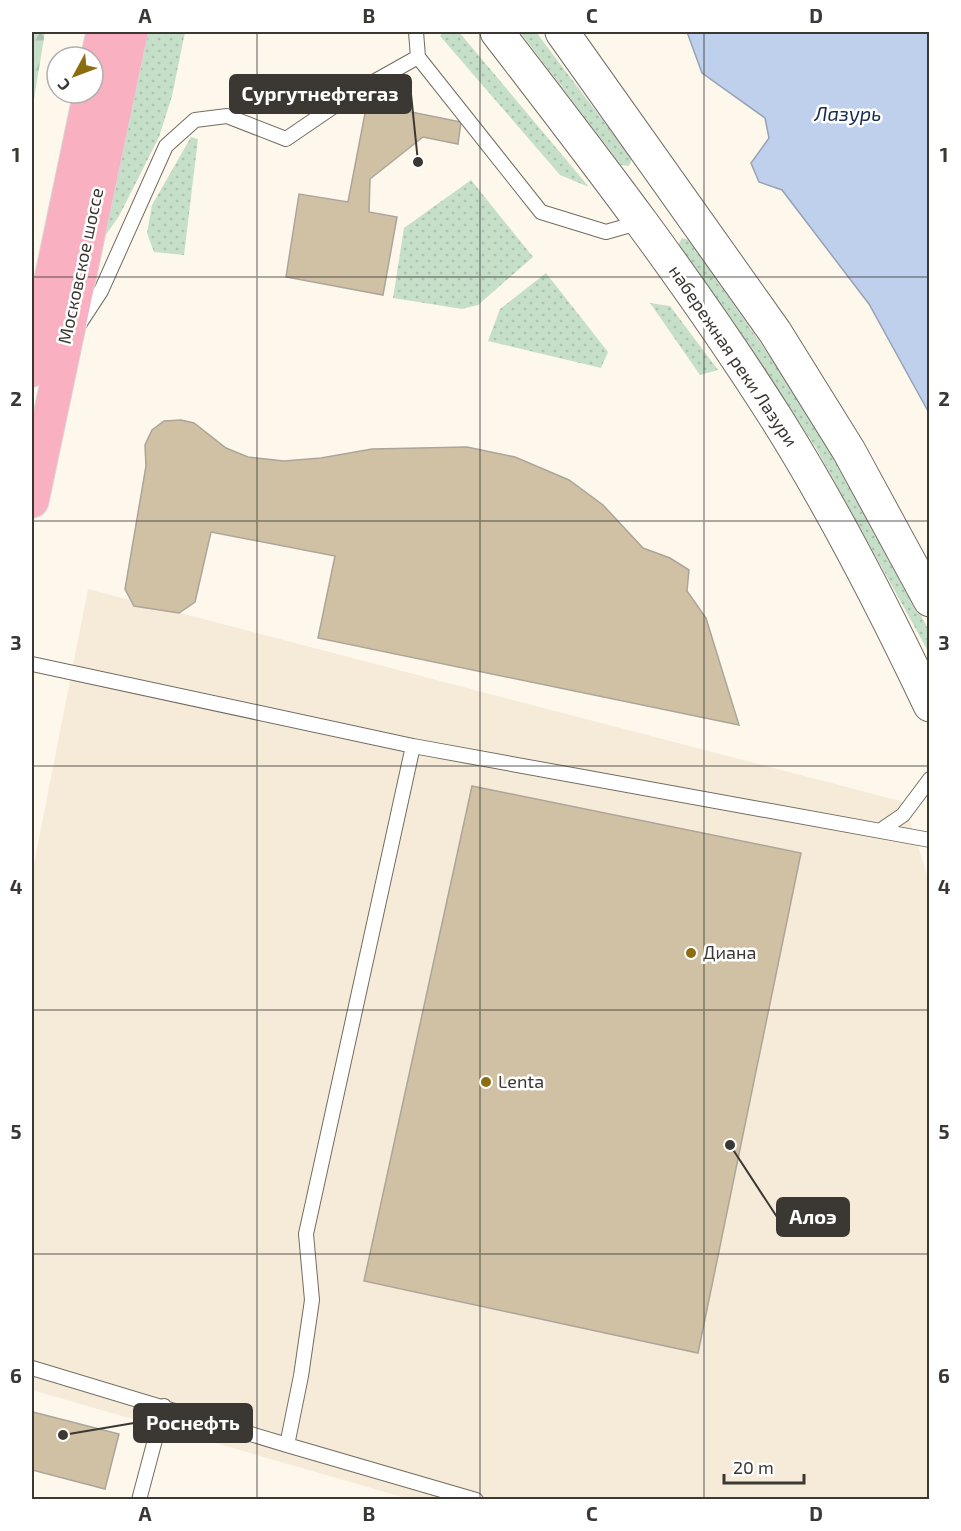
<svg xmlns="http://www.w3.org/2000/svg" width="961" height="1531" font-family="'Exo 2',sans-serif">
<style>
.built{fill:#f6ebd9}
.grass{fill:url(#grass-dots)}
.forest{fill:url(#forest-firs)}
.water{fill:#bfd0ec;stroke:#97a2b5;stroke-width:1.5}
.building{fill:#d1c1a4;stroke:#aba59a;stroke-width:1.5}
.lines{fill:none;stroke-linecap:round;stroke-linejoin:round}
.lane-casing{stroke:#726d62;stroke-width:16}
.secondary-casing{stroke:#726d62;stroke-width:35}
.primary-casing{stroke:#d8d7d6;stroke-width:35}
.lane{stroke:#fff;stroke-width:14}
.secondary{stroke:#fff;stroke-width:33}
.primary{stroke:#f9b0c0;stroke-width:33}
.grid{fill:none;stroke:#3b3834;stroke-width:1.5;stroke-opacity:0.55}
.poi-dot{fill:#8c6d0f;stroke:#fff;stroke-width:2}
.labels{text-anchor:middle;stroke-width:5;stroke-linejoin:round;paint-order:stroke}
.street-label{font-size:18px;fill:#3b3834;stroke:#fff}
.poi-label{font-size:18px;fill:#3b3834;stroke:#fff;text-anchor:start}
.water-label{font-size:20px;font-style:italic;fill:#162b51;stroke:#fff}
.leader{fill:none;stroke:#3b3834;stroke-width:2}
.callout-dot{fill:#3b3834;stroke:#fff;stroke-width:2}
.callout{fill:#3b3834;stroke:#3b3834;stroke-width:2}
.callout-label{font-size:20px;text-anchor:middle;font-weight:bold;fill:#fff}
.neatline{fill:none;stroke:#3b3834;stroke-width:2}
.grid-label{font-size:20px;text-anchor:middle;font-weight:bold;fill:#3b3834}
</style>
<defs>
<pattern id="grass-dots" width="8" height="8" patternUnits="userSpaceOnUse" patternTransform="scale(1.5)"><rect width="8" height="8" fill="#c6dfc9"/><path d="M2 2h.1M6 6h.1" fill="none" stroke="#abc0ad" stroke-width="1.8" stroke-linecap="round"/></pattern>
<pattern id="forest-firs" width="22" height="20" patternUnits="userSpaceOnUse" patternTransform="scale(1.5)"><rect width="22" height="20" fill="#c6dfc9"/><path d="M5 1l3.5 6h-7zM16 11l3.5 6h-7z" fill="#abc0ad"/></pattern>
</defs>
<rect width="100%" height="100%" fill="#fef7ec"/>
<!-- built -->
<path class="built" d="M 88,589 L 904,802 L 930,884 L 929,1499 L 409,1499 L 32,1390 L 32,874 Z"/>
<!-- grass -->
<path class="grass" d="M 146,32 L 185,32 L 172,96 L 159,137 L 119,216 L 105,236 L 101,233 Z
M 444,32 L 459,32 L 589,187 L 560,175 L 440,36 Z
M 520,32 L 536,32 L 632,159 L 629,166 L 621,165 Z
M 191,137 L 198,139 L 184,255 L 154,252 L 147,233 L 152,205 Z
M 471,180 L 533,257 L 478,305 L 462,309 L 393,298 L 404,228 Z
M 682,238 L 689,240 L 779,370 L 831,450 L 886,547 L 929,631 L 929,653 L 816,448 L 754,353 L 677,247 Z
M 546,273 L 608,352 L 601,368 L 488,341 L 500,309 Z
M 650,303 L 670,306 L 718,370 L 700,375 Z"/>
<!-- forest -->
<path class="forest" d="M 32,32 L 45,32 L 32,111 Z"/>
<!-- water -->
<path class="water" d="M 687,32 L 929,32 L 929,413 L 869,304 L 782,190 L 759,182 L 751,163 L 769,138 L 765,118 L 702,73 Z"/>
<!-- building -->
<path class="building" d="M 367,103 L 461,122 L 458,144 L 423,137 L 370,179 L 369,212 L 397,217 L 383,295 L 286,277 L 299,194 L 348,202 Z
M 181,420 L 194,423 L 226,448 L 248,457 L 284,461 L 321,458 L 372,449 L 467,447 L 515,457 L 569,480 L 603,505 L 643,548 L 670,558 L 689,570 L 687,591 L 706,618 L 739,725 L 318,638 L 335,556 L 211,532 L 195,602 L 179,613 L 134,606 L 125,589 L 146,466 L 145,445 L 152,430 L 164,421 Z
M 472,786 L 801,853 L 698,1353 L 364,1281 Z
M 33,1412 L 119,1434 L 105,1489 L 32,1470 L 32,1419 Z"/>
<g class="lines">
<!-- lane casing -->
<g class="lane-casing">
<path id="lane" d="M 416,32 L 418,57 L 541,212 L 606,232 L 641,222
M 80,323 L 101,291 L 166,146 L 195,120 L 227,116 L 286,139 L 352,94 L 418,57
M 32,664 L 413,746 L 930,840
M 881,830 L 903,815 L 930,779
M 32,1368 L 287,1445 L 476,1500
M 287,1445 L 301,1376 L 312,1300 L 306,1234 L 413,746
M 139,1500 L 164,1406"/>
</g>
<!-- secondary casing -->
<g class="secondary-casing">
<path id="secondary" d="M 497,32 C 595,159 692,285 778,421 C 835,512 884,608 930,705
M 562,32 L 775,332 L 849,451 L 930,600"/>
</g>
<!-- primary casing -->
<g class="primary-casing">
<path id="primary" d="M 93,79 L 103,32
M 32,370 L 90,93
M 32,501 L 131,32"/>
</g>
<!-- lane -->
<use href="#lane" class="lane"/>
<!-- secondary -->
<use href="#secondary" class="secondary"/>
<!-- primary -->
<use href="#primary" class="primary"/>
</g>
<!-- grid -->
<path class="grid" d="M 257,32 L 257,1500M 480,32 L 480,1500M 704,32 L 704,1500M 32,277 L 930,277M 32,521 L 930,521M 32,766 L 930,766M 32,1010 L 930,1010M 32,1254 L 930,1254"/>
<!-- markers -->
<g class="poi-dot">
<circle cx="691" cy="953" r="6"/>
<circle cx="486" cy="1082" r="6"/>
</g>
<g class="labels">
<!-- street labels -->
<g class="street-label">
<text transform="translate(81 266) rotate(-78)" y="6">Московское шоссе</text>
<text transform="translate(733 356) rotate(56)" y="6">набережная реки Лазури</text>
</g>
<!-- poi labels -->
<g class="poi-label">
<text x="703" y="959">Диана</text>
<text x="498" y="1088">Lenta</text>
</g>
<!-- water labels -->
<g class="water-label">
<text x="848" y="121">Лазурь</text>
</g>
</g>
<!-- callouts -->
<path class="leader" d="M418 162L411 94M730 1145L777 1217M63 1435L134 1423"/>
<g class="callout-dot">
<circle cx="418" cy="162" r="6"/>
<circle cx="730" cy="1145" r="6"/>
<circle cx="63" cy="1435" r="6"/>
</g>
<g class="callout">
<rect x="230" y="75" width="181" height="38" rx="6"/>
<rect x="777" y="1198" width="72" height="38" rx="6"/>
<rect x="134" y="1404" width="118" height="38" rx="6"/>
</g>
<g class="callout-label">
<text x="320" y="101">Сургутнефтегаз</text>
<text x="813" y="1224">Алоэ</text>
<text x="193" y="1430">Роснефть</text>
</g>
<!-- border -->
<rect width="961" height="1531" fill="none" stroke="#ffffff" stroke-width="66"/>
<!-- north arrow -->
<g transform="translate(75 75) rotate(229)"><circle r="28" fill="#ffffff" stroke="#b1afae" stroke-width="1.5"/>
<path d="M0-4.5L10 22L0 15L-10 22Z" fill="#8c6d0f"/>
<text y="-9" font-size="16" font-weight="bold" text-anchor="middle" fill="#3b3834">С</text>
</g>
<!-- scale -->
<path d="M724 1474v9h80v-9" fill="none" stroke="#3b3834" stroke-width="3"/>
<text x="733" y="1474" font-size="18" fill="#3b3834" stroke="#ffffff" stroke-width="4.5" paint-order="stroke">20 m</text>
<rect x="33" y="33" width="895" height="1465" class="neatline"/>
<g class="grid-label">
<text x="145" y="23">A</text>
<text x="369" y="23">B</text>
<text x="592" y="23">C</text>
<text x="816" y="23">D</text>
<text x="16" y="162">1</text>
<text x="944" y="162">1</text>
<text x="16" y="406">2</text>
<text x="944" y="406">2</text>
<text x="16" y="650">3</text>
<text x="944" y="650">3</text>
<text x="16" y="894">4</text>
<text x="944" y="894">4</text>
<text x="16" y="1139">5</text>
<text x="944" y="1139">5</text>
<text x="16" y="1383">6</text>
<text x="944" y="1383">6</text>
<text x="145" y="1521">A</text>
<text x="369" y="1521">B</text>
<text x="592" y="1521">C</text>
<text x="816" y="1521">D</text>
</g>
</svg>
